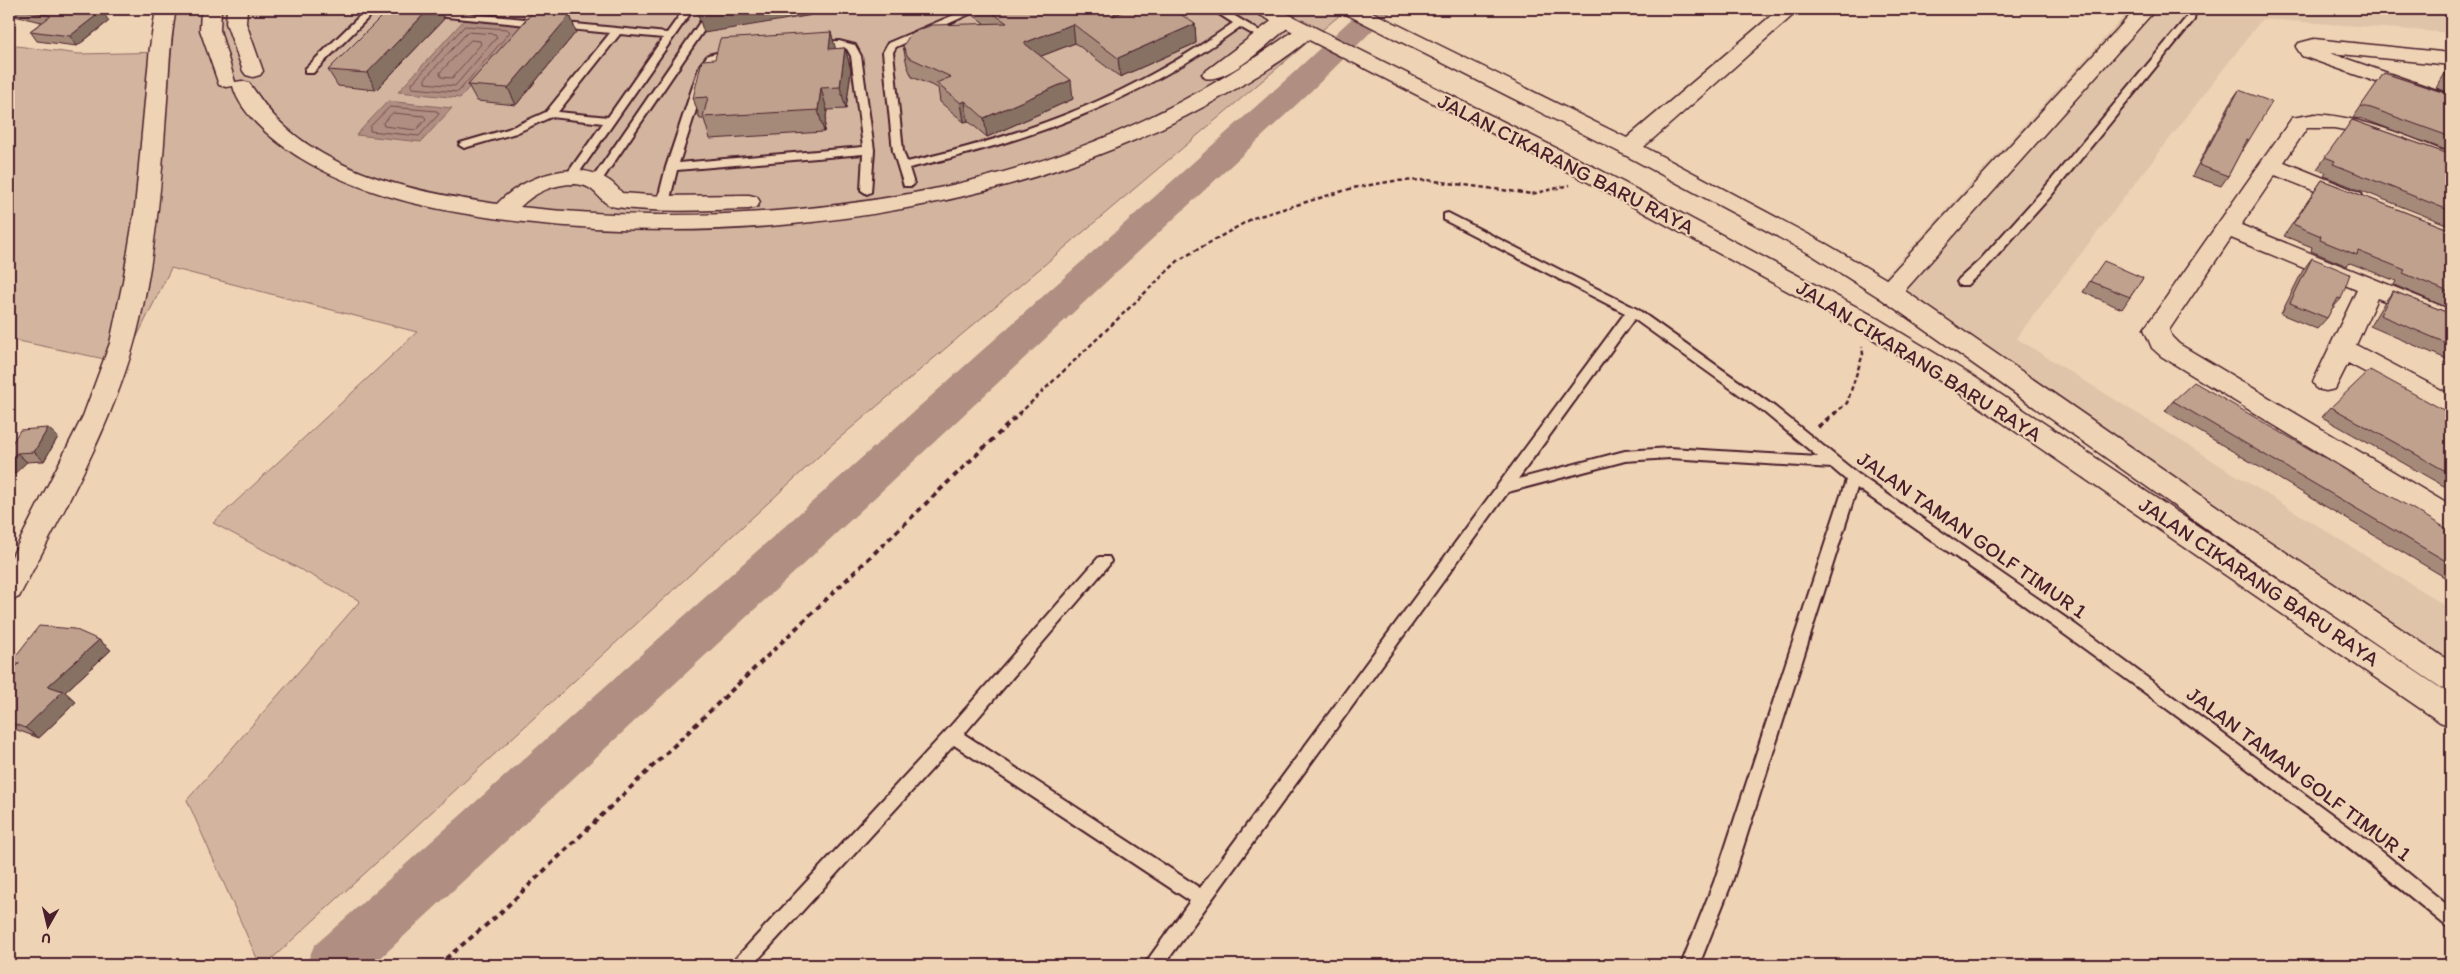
<svg xmlns="http://www.w3.org/2000/svg" width="2460" height="974" font-family="Itim,sans-serif">
<style>
.built{fill:#e0c4a9}
.green{fill:#d3b59f;stroke:#8e6a65}
.water{fill:#b08e81;stroke:#87625f}
.lines{fill:none;stroke-linecap:round;stroke-linejoin:round}
.shore{stroke:#734b4d;stroke-width:1}
.river{fill:#b08e81;fill-rule:evenodd}
.service-casing{stroke:#4a1f2b;stroke-width:4}
.minor-casing{stroke:#4a1f2b;stroke-width:3}
.tertiary-casing{stroke:#4a1f2b;stroke-width:3}
.secondary-casing{stroke:#4a1f2b;stroke-width:3}
.path-far1{stroke:#4a1f2b;stroke-width:2.5;stroke-dasharray:4.5 3;stroke-linecap:butt}
.path{stroke:#4a1f2b;stroke-width:4;stroke-dasharray:5.5 4.5;stroke-linecap:butt}
.service{fill:#eed3b5;fill-rule:evenodd}
.minor{fill:#eed3b5;fill-rule:evenodd}
.tertiary{fill:#eed3b5;fill-rule:evenodd}
.secondary{fill:#eed3b5;fill-rule:evenodd}
.wall{fill:#a58a7a;stroke:#4a1f2b}
.shaded-wall{fill:#867163;stroke:#4a1f2b}
.building{fill:#c0a18e;stroke:#4a1f2b}
.labels{text-anchor:middle;stroke-width:4.5;stroke-linejoin:round;paint-order:stroke}
.street-label{font-size:21px;fill:#4a1f2b;stroke:#eed3b5}
</style>
<rect width="100%" height="100%" fill="#eed3b5"/>
<filter id="ink" filterUnits="userSpaceOnUse"><feTurbulence type="fractalNoise" baseFrequency=".02" numOctaves="2"/><feDisplacementMap in="SourceGraphic" scale="10" xChannelSelector="R" yChannelSelector="G"/><feConvolveMatrix kernelMatrix="1 2 1 2 8 2 1 2 1" color-interpolation-filters="sRGB"/></filter>
<g filter="url(#ink)">
<!-- built -->
<path class="built" d="M 2131,9 L 2451,9 L 2451,33 L 2262,19 L 2016,338 L 2451,609 L 2451,670 L 2042,406 L 1872,290 Z"/>
<!-- green -->
<path class="green" d="M 173,9 L 1347,9 L 830,446 L 265,965 L 260,965 L 187,800 L 360,601 L 213,523 L 417,332 L 171,268 L 124,363 L 9,339 L 9,45 L 79,54 L 169,52 L 169,21 Z"/>
<!-- water -->
<path class="water" d="M 464,20 L 522,25 L 460,98 L 398,92 Z
M 388,101 L 452,108 L 421,142 L 356,135 Z"/>
<g class="lines">
<!-- shore -->
<path class="shore" d="M 465,26 L 507,29 L 510,32 L 458,92 L 412,88 L 412,84 Z
M 468,32 L 495,34 L 497,37 L 455,86 L 425,83 L 425,79 Z
M 471,40 L 480,41 L 481,44 L 452,78 L 441,77 L 440,73 Z
M 390,107 L 437,111 L 439,114 L 419,136 L 370,131 L 370,127 Z
M 393,113 L 424,116 L 426,119 L 416,130 L 384,126 L 383,123 Z"/>
<!-- river -->
<path class="river" d="M 1362,9 L 1394,9 L 1311,91 L 373,965 L 306,965 L 314,946 L 1289,77 Z"/>
<!-- service casing -->
<g class="service-casing">
<path id="service" d="M 367,9 L 377,9 L 313,73 L 305,73 L 305,69 Z
M 390,9 L 422,9 L 667,33 L 684,9 L 692,11 L 574,180 L 570,181 L 564,178 L 603,123 L 551,117 L 516,133 L 464,148 L 459,145 L 460,143 L 508,129 L 546,112 L 610,33 L 395,12 ZM 620,34 L 663,38 L 608,117 L 558,112 Z
M 968,9 L 981,9 L 896,47 L 893,52 L 903,151 L 907,162 C 1030,134 1130,97 1233,23 L 1211,9 L 1223,9 L 1270,37 L 1261,39 L 1240,27 C 1136,102 1033,140 909,168 L 914,184 L 912,186 L 904,186 L 893,151 L 883,52 L 888,43 Z
M 2182,9 L 2193,9 L 2195,11 L 2194,20 L 2050,197 L 1988,266 L 1967,285 L 1959,285 L 1957,282 L 1959,279 L 1980,260 L 2042,191 L 2186,18 L 2187,14 Z
M 710,11 L 715,14 L 600,183 L 592,183 L 592,179 L 707,12 Z
M 839,41 L 855,45 L 861,56 L 874,150 L 871,192 L 867,194 L 861,190 L 863,154 L 677,170 L 669,203 L 667,206 L 659,206 L 657,203 L 666,167 L 700,65 L 708,55 L 734,49 L 739,52 L 716,59 L 710,66 L 679,163 L 863,147 L 851,56 L 847,49 C 837,46 819,52 811,45 L 816,42 Z
M 1448,213 L 1637,309 L 1775,407 L 1858,474 L 2076,625 L 2380,850 L 2451,908 L 2451,927 L 2445,925 C 2256,769 2057,627 1857,488 L 1732,882 L 1699,965 L 1681,965 L 1714,882 L 1846,480 L 1832,468 L 1670,458 L 1625,461 L 1508,492 L 1164,965 L 1144,965 L 1190,901 L 954,745 L 753,965 L 732,965 L 735,959 L 947,730 L 1099,557 L 1109,557 L 1111,561 L 1109,565 L 964,734 L 1200,888 L 1625,313 L 1444,220 L 1444,214 ZM 1634,319 L 1765,413 L 1818,457 L 1670,448 L 1625,451 L 1518,479 Z"/>
</g>
<!-- minor casing -->
<g class="minor-casing">
<path id="minor" d="M 201,9 L 221,9 L 220,30 L 235,82 L 242,81 L 249,83 C 258,95 266,108 277,119 C 333,176 421,193 497,204 C 526,173 591,152 622,193 L 663,196 L 749,195 L 757,197 L 760,202 L 757,207 L 749,209 C 705,210 659,213 616,207 C 599,205 598,185 575,184 C 554,184 535,192 520,207 C 723,229 958,208 1144,120 C 1199,94 1250,63 1299,27 L 1306,25 L 1313,27 L 1316,31 C 1299,53 1236,89 1209,104 C 1008,214 749,247 523,222 C 450,213 374,200 309,163 C 282,148 240,116 233,86 L 226,87 L 219,85 L 200,30 Z
M 227,9 L 247,9 L 246,23 L 263,71 L 260,75 L 253,77 L 246,75 L 243,71 L 226,23 Z
M 1779,9 L 1800,9 L 1637,153 L 1629,155 L 1621,153 L 1618,148 L 1621,143 Z
M 2136,9 L 2156,9 L 1898,298 L 1889,300 L 1880,298 L 1877,292 L 1880,286 Z
M 1285,14 L 1292,16 L 1295,20 L 1292,24 C 1273,39 1228,84 1205,78 L 1202,74 L 1278,16 Z
M 2314,39 L 2451,53 L 2451,65 L 2330,53 L 2451,95 L 2451,108 L 2302,56 L 2296,47 L 2299,43 Z
M 2315,114 C 2363,117 2407,136 2451,154 L 2451,169 L 2350,131 L 2334,128 L 2307,128 L 2284,162 L 2361,193 L 2364,198 L 2361,203 L 2353,205 L 2345,203 L 2275,175 L 2241,225 L 2451,310 L 2451,327 L 2377,298 L 2356,345 L 2451,395 L 2451,415 L 2442,413 L 2348,363 L 2335,389 L 2326,391 L 2317,389 L 2313,382 L 2357,290 L 2231,238 L 2169,330 L 2172,337 L 2179,344 L 2451,506 L 2451,530 L 2441,527 L 2161,356 L 2152,348 L 2144,329 L 2292,118 Z"/>
</g>
<!-- tertiary casing -->
<g class="tertiary-casing">
<path id="tertiary" d="M 156,9 L 176,9 C 169,44 169,79 166,114 C 162,178 156,243 143,306 C 122,411 67,503 19,597 L 9,601 L 9,562 L 83,416 L 110,343 L 123,281 L 135,208 L 150,47 Z"/>
</g>
<!-- secondary casing -->
<g class="secondary-casing">
<path id="secondary" d="M 1253,9 L 1278,9 L 1600,170 L 1870,314 L 1976,378 L 2451,695 L 2451,726 L 2440,722 L 1958,392 L 1852,326 L 1584,180 L 1256,13 Z
M 1341,9 L 1366,9 L 1637,143 L 1828,245 L 1898,286 L 2231,516 L 2451,662 L 2451,691 L 2440,687 L 2211,532 L 1880,298 L 1812,255 L 1621,153 L 1344,13 Z"/>
</g>
<!-- path-far1 -->
<path class="path-far1" d="M 1019,414 L 1179,260 L 1253,218 L 1353,188 L 1394,181 L 1427,180 L 1532,194 L 1570,185
M 1834,414 L 1847,403 L 1863,354 L 1862,347"/>
<!-- path -->
<path class="path" d="M 1818,427 L 1836,412
M 438,965 L 497,916 L 1021,412"/>
<!-- service -->
<use href="#service" class="service"/>
<!-- minor -->
<use href="#minor" class="minor"/>
<!-- tertiary -->
<use href="#tertiary" class="tertiary"/>
<!-- secondary -->
<use href="#secondary" class="secondary"/>
</g>
<!-- wall -->
<path class="wall" d="M 9,9 L 89,9 L 109,21 L 77,46 L 37,41 L 30,31 L 42,22 L 9,15 Z
M 389,9 L 439,9 L 444,19 L 376,90 L 338,86 L 328,70 Z
M 972,9 L 1128,9 L 1128,10 L 1195,24 L 1196,43 L 1120,77 L 1075,43 L 1041,56 L 1073,99 L 987,137 L 968,121 L 964,122 L 940,102 L 938,88 L 912,77 L 907,65 L 903,46 L 984,23 L 973,15 Z
M 570,15 L 576,32 L 516,105 L 477,101 L 468,85 Z
M 831,32 L 835,49 L 845,48 L 851,70 L 846,109 L 827,110 L 824,132 L 710,139 L 704,119 L 700,119 L 693,98 Z
M 2451,64 L 2451,93 L 2436,88 Z
M 2384,73 L 2451,95 L 2451,152 L 2363,119 L 2353,118 Z
M 2239,90 L 2249,140 L 2242,151 L 2241,151 L 2228,176 L 2221,186 L 2192,176 L 2232,100 Z
M 2352,120 L 2451,155 L 2451,226 L 2324,176 L 2326,173 L 2317,169 Z
M 2322,180 L 2451,230 L 2451,309 L 2394,285 L 2396,281 L 2350,263 L 2347,266 L 2311,251 L 2312,247 L 2284,236 Z
M 2312,258 L 2341,299 L 2331,310 L 2327,318 L 2317,329 L 2281,314 L 2303,270 Z
M 2143,278 L 2122,309 L 2083,292 L 2090,281 Z
M 2393,291 L 2451,314 L 2451,361 L 2370,326 L 2384,303 Z
M 2173,401 L 2451,531 L 2451,581 L 2165,411 Z
M 2331,407 L 2451,414 L 2451,490 L 2322,417 Z
M 58,437 L 44,461 L 27,462 L 9,448 Z
M 99,640 L 111,650 L 65,692 L 76,702 L 39,738 L 9,727 L 9,673 L 16,666 L 11,662 Z"/>
<!-- shaded-wall -->
<path class="shaded-wall" d="M 429,9 L 439,9 L 444,19 L 376,90 L 367,73 Z
M 717,9 L 832,9 L 807,16 L 704,33 L 697,12 Z
M 1117,9 L 1128,9 L 1115,35 L 1113,16 Z
M 102,11 L 109,21 L 77,46 L 70,36 Z
M 570,15 L 576,32 L 516,105 L 508,88 Z
M 1073,24 L 1075,43 L 1026,62 L 1024,43 Z
M 1195,24 L 1196,43 L 1120,77 L 1118,58 Z
M 831,32 L 837,54 L 829,49 Z
M 845,48 L 851,70 L 846,109 L 840,87 Z
M 1071,80 L 1073,99 L 987,137 L 984,118 Z
M 821,88 L 827,110 L 824,132 L 818,110 Z
M 965,101 L 968,121 L 964,122 L 961,103 Z
M 48,428 L 58,437 L 44,461 L 34,452 Z
M 17,453 L 27,462 L 9,479 L 9,460 Z
M 99,640 L 111,650 L 65,692 L 76,702 L 39,738 L 25,728 L 48,686 Z"/>
<!-- building -->
<path class="building" d="M 19,9 L 89,9 L 102,11 L 70,36 L 30,31 L 51,16 Z
M 389,9 L 429,9 L 367,73 L 328,70 Z
M 699,9 L 717,9 L 697,12 Z
M 987,9 L 1117,9 L 1113,16 L 1130,9 L 1173,9 L 1195,24 L 1118,58 L 1073,24 L 1024,43 L 1071,80 L 984,118 L 965,101 L 961,103 L 936,83 L 951,77 L 908,57 L 903,46 L 911,33 L 932,25 L 1007,23 Z
M 533,12 L 570,15 L 508,88 L 468,85 Z
M 831,32 L 829,49 L 845,48 L 840,87 L 821,88 L 818,110 L 703,117 L 708,97 L 693,98 L 702,60 L 715,59 L 720,39 Z
M 2451,66 L 2451,79 L 2445,76 Z
M 2384,73 L 2451,95 L 2451,137 L 2371,108 L 2361,106 Z
M 2239,90 L 2272,102 L 2249,140 L 2247,140 L 2228,176 L 2199,165 Z
M 2352,120 L 2451,155 L 2451,211 L 2333,164 L 2335,161 L 2325,157 Z
M 2322,180 L 2451,230 L 2451,293 L 2403,273 L 2405,270 L 2358,251 L 2357,255 L 2320,240 L 2321,236 L 2293,224 Z
M 2312,258 L 2350,274 L 2341,299 L 2338,298 L 2327,318 L 2290,303 Z
M 2104,261 L 2143,278 L 2130,297 L 2090,281 Z
M 2393,291 L 2451,314 L 2451,345 L 2380,315 Z
M 2370,370 L 2451,414 L 2451,474 L 2331,407 Z
M 2194,382 L 2451,531 L 2451,564 L 2173,401 Z
M 48,428 L 34,452 L 17,453 L 9,460 L 9,448 L 20,430 Z
M 39,626 L 74,629 L 99,640 L 48,686 L 63,691 L 25,728 L 9,722 L 9,673 L 20,663 L 11,662 Z"/>
</g>
<g class="labels">
<!-- street labels -->
<g class="street-label">
<text transform="translate(1566 164) rotate(27)" y="7">JALAN CIKARANG BARU RAYA</text>
<text transform="translate(1919 361) rotate(32)" y="7">JALAN CIKARANG BARU RAYA</text>
<text transform="translate(1972 535) rotate(35)" y="7">JALAN TAMAN GOLF TIMUR 1</text>
<text transform="translate(2259 582) rotate(34)" y="7">JALAN CIKARANG BARU RAYA</text>
<text transform="translate(2299 774) rotate(37)" y="7">JALAN TAMAN GOLF TIMUR 1</text>
</g>
</g>
<!-- margin -->
<rect width="2460" height="974" fill="none" stroke="#eed3b5" stroke-width="30"/>
<rect x="15" y="15" width="2430" height="944" fill="none" stroke="#4a1f2b" stroke-width="2" filter="url(#ink)"/>
<!-- north arrow -->
<g transform="translate(48 926) rotate(188)" stroke="#eed3b5" stroke-width="4" paint-order="stroke">
<path d="M0-4L9 19L0 12L-9 19Z" fill="#4a1f2b"/>
<text y="-8" font-size="14" font-weight="bold" text-anchor="middle" fill="#4a1f2b">U</text>
</g>
</svg>
